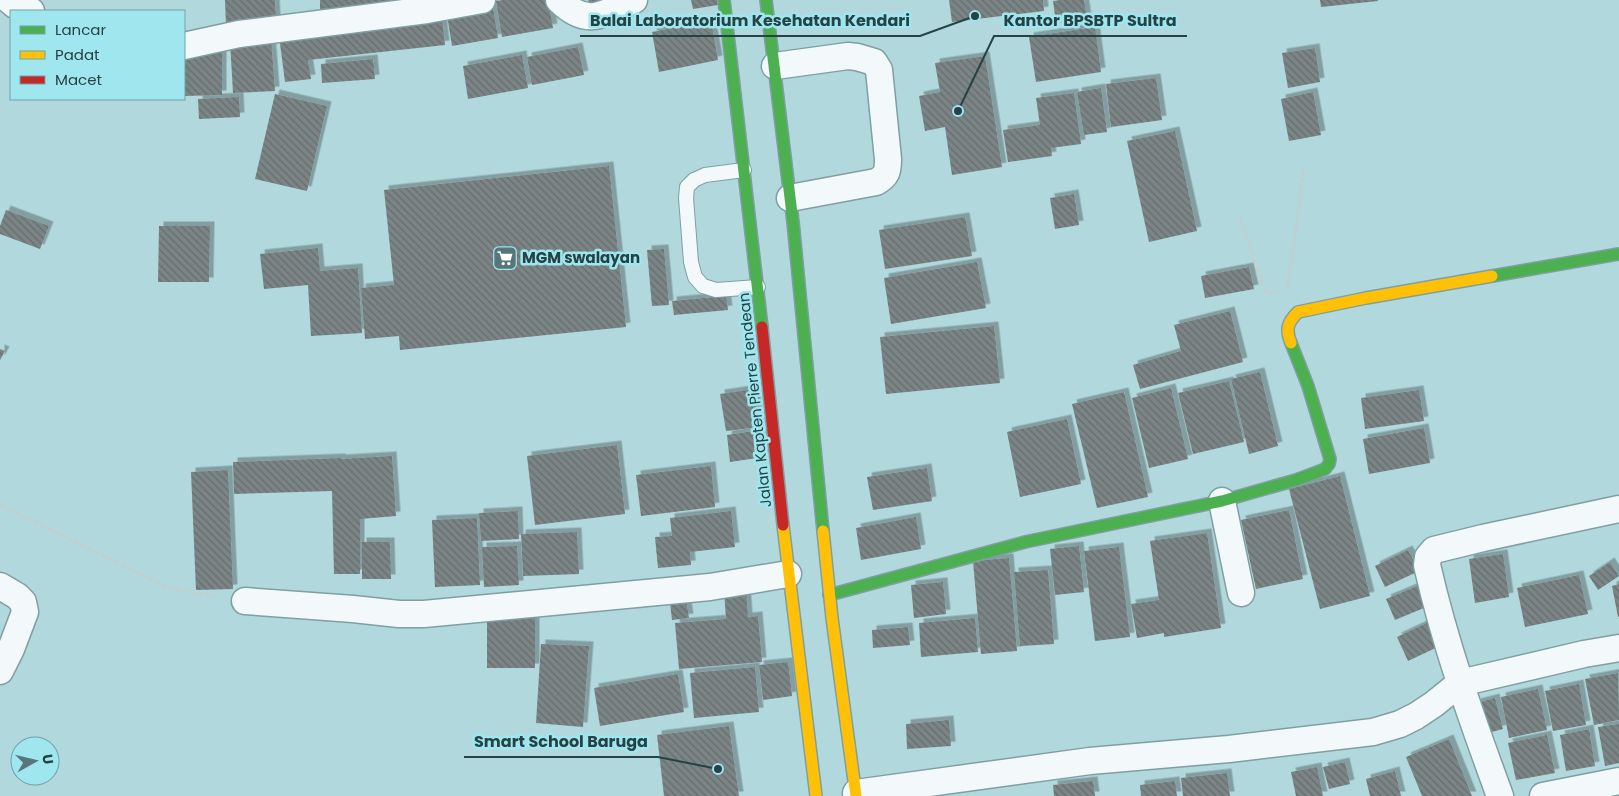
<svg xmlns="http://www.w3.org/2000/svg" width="1619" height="796" font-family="Poppins,sans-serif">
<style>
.building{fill:url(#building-back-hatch);filter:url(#shadow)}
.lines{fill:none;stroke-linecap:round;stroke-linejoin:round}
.lane-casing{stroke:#809fa2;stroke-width:16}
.street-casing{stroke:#809fa2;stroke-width:29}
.fast-casing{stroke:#809fa2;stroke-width:14}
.slow-casing{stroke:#809fa2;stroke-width:14}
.jam-casing{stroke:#809fa2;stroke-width:14}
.path{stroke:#c3cecf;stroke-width:3;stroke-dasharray:5 2.5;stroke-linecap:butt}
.lane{stroke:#f3f9fa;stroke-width:14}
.street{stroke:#f3f9fa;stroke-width:26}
.fast{stroke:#4caf50;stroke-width:11}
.slow{stroke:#ffc107;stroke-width:11}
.jam{stroke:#c62828;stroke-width:11}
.labels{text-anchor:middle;stroke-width:5;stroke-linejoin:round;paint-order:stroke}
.poi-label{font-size:15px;font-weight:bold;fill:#254245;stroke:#9fe6ee;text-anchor:start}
.street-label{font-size:15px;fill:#254245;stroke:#9fe6ee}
.leader{fill:none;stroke:#254245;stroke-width:2}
.callout-dot{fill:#254245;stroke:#9fe6ee;stroke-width:2}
.callout-label{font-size:16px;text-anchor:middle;font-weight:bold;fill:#254245;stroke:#9fe6ee;stroke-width:5;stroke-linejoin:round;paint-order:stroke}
</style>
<defs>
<pattern id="building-back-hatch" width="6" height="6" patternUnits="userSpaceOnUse" patternTransform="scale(1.25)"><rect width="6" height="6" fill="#7b8485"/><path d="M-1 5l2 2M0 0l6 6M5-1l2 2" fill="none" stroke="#656e6f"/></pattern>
<filter id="shadow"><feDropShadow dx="4.5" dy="-4.5" stdDeviation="0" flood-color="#0004"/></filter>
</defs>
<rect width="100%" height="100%" fill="#b1d8dc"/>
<!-- building -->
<path class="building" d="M 225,0 L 275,0 L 276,21 L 226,24 Z
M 320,0 L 409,0 L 409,6 L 320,9 Z
M 503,0 L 548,0 L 553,28 L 502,37 L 496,1 Z
M 588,0 L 613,0 L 591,8 Z
M 691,0 L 717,0 L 718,5 L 693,9 Z
M 949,0 L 1043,0 L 1044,11 L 952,22 Z
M 1061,0 L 1084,0 L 1087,19 L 1056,23 L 1053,1 Z
M 1320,0 L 1378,0 L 1378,1 L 1321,7 Z
M 492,1 L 498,38 L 452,46 L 446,9 Z
M 442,18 L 445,45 L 308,60 L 311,79 L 285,82 L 279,36 Z
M 711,21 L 718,60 L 659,72 L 652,32 Z
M 1095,27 L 1101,72 L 1036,82 L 1029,37 Z
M 271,38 L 275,91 L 233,93 L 230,41 Z
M 578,47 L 584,75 L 532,85 L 527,57 Z
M 1315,48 L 1320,82 L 1288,88 L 1282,53 Z
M 222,50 L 222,95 L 184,96 L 184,51 Z
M 522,55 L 528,88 L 468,99 L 463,66 Z
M 985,56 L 1002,167 L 952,175 L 945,127 L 925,131 L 919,96 L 940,92 L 935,63 Z
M 373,59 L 375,79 L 322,83 L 321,64 Z
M 1156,78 L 1162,120 L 1111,127 L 1106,84 Z
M 1101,88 L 1107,132 L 1084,135 L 1077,92 Z
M 1313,92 L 1321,135 L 1289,141 L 1281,99 Z
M 1074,93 L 1081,144 L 1051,148 L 1052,156 L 1008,162 L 1003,130 L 1040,125 L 1036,98 Z
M 275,94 L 327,106 L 307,191 L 255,179 Z
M 239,97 L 240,117 L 199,119 L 198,99 Z
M 1175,131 L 1197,231 L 1149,242 L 1127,141 Z
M 609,166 L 626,327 L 400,350 L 399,336 L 365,339 L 361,288 L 394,285 L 384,190 Z
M 1074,194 L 1079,225 L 1055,229 L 1050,198 Z
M 6,210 L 49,226 L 40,249 L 0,234 L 0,226 Z
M 965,217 L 972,256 L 885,269 L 879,230 Z
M 159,226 L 210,226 L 209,282 L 158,282 Z
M 318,248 L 320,271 L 358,268 L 362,333 L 311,336 L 308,285 L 264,289 L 260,254 Z
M 664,249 L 669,305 L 652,306 L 647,250 Z
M 977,262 L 986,308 L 891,324 L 884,278 Z
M 1249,267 L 1254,289 L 1205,298 L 1201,276 Z
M 726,296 L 728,310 L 674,315 L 672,301 Z
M 1230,311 L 1243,362 L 1140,389 L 1133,365 L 1181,351 L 1174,325 Z
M 994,326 L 1000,383 L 886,394 L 880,337 Z
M 0,349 L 5,351 L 0,360 Z
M 1260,372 L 1278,446 L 1249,454 L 1231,379 Z
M 1229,381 L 1244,442 L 1193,454 L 1178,393 Z
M 1171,388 L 1188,459 L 1149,468 L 1132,398 Z
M 754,389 L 760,427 L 726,431 L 720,394 Z
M 1419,390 L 1424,421 L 1365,429 L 1361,398 Z
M 1124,392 L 1148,497 L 1097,508 L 1072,404 Z
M 1067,419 L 1081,484 L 1020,497 L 1007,432 Z
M 1424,428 L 1430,463 L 1369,474 L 1363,439 Z
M 760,430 L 764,457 L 730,462 L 727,435 Z
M 617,445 L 625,514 L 535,525 L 527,456 Z
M 392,456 L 396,516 L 360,519 L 360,574 L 334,574 L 332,491 L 234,494 L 233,462 L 341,458 L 341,459 Z
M 711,466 L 715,507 L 641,516 L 636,475 Z
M 927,468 L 932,501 L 873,510 L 867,477 Z
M 228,470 L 233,589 L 196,590 L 191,472 Z
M 1340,476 L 1370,596 L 1320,609 L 1289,489 Z
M 1289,510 L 1303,579 L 1256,589 L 1241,520 Z
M 518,511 L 519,539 L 481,541 L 479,513 Z
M 731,511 L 735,547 L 690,552 L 691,565 L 658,568 L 655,537 L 672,536 L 670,518 Z
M 916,517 L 921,549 L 861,560 L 856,528 Z
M 477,518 L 480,585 L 435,587 L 432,520 Z
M 577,532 L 579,574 L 523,576 L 521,534 Z
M 1207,533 L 1221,628 L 1164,637 L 1164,633 L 1137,638 L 1131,604 L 1159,600 L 1150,541 Z
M 362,542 L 390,542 L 391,579 L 362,579 Z
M 517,546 L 519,585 L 484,587 L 482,547 Z
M 1079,546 L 1084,592 L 1055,595 L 1050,549 Z
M 1119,547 L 1130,637 L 1095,641 L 1084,551 Z
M 1408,550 L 1419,571 L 1385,587 L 1375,566 Z
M 1503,554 L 1509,597 L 1475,603 L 1469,559 Z
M 1009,558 L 1017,651 L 981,654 L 973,561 Z
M 1610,562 L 1619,576 L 1598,590 L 1589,576 Z
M 1048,570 L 1054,644 L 1020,646 L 1014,572 Z
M 1579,575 L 1588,614 L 1525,627 L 1517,588 Z
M 943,582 L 946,614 L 914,618 L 911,585 Z
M 1422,584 L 1431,605 L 1395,620 L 1386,599 Z
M 1619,584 L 1619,617 L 1618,617 L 1612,586 Z
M 746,588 L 748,617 L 758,616 L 762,662 L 679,669 L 675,623 L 726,619 L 724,590 Z
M 685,592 L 689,618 L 672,620 L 669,594 Z
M 487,613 L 535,613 L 535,668 L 487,668 Z
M 975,618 L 978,652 L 921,657 L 919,623 Z
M 1433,620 L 1444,644 L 1408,661 L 1397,637 Z
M 908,627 L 910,645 L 873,648 L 872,630 Z
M 541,644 L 589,646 L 583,727 L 536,723 Z
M 788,662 L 792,696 L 763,700 L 759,665 Z
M 755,667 L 759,712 L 694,718 L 690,673 Z
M 1618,673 L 1619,720 L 1594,725 L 1585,679 Z
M 678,674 L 684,712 L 600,726 L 594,688 Z
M 1579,684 L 1586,725 L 1553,731 L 1545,691 Z
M 1538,689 L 1547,730 L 1509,738 L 1501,697 Z
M 1495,698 L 1503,729 L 1484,734 L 1476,703 Z
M 949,720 L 951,746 L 907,749 L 906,724 Z
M 1619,724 L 1619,763 L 1605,766 L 1598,727 Z
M 729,726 L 739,796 L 664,796 L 657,735 Z
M 1589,729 L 1595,766 L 1566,771 L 1560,735 Z
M 1547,735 L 1555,773 L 1516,780 L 1508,743 Z
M 1449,739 L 1472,796 L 1422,796 L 1406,757 Z
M 1345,762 L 1350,784 L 1329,789 L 1323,767 Z
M 1317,767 L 1323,796 L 1296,796 L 1291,772 Z
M 1395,771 L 1401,796 L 1370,796 L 1366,779 Z
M 1227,773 L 1230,796 L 1183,796 L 1181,778 Z
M 1093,781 L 1095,796 L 1054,796 L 1053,785 Z
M 1175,781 L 1177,796 L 1141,796 L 1140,785 Z"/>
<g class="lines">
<!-- lane casing -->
<g class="lane-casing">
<path id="lane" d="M 744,170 L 705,175 L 694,180 L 687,187 L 686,198 L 691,262 L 695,277 L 703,286 L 716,290 L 758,287"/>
</g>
<!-- street casing -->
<g class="street-casing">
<path id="street" d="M 9,0 L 15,5 L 31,11
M 559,0 C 587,28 604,14 634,0
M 184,46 L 239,34 L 427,10 L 482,0
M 775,66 L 848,56 L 857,57 L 874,62 L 879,70 L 888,159 C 888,171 887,176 876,182 L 790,198
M 1222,501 L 1241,593
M 0,586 L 17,596 L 23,602 L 25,612 L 11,649 L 0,671
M 245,601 L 353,609 L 399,614 L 424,614 L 710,587 L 788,574
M 856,793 L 1090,761 L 1229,749 L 1373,732 L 1400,724 L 1416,716 L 1434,704 L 1460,683 L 1584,654 L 1619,648
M 1500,796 C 1472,720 1445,644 1427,565 L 1428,557 L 1434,550 L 1483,538 L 1619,509
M 1543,796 L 1619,781"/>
</g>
<!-- fast casing -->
<g class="fast-casing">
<path id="fast" d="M 724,0 L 762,327
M 766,0 L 793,222 L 823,531
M 1492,276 L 1619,254
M 829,595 L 1025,542 L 1222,501 L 1296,480 L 1325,469 L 1329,464 L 1330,459 L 1308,386 L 1291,343"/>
</g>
<!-- slow casing -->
<g class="slow-casing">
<path id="slow" d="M 1291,343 C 1285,329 1288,322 1298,312 L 1366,298 L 1492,276
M 783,525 L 816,796
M 823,531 L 832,618 L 856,796"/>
</g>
<!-- jam casing -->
<g class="jam-casing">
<path id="jam" d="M 762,327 L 783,525"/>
</g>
<!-- path -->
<path class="path" d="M 1240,217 L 1266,293 L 1279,292
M 1288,287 L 1304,168
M 0,505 L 169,588 L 220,597"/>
<!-- lane -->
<use href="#lane" class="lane"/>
<!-- street -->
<use href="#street" class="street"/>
<!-- fast -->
<use href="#fast" class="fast"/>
<!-- slow -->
<use href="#slow" class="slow"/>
<!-- jam -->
<use href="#jam" class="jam"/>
</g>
<!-- icons -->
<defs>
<g id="supermarket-square" transform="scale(1.25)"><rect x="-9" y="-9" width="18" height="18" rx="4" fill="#56767a" stroke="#9fe6ee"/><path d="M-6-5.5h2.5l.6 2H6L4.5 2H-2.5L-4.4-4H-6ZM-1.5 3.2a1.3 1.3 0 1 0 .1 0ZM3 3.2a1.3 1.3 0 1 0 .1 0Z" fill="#fff"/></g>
</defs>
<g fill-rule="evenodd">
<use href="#supermarket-square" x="505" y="258"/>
</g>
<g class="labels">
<!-- poi labels -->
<g class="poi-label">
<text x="522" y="263">MGM swalayan</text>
</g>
<!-- street labels -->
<g class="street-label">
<text transform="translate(755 400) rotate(-96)" y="5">Jalan Kapten Pierre Tendean</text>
</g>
</g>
<!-- callouts -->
<path class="leader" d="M975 16L920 36H580M958 111L994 36H1187M718 769L658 757H464"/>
<g class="callout-dot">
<circle cx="975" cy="16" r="5"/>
<circle cx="958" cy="111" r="5"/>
<circle cx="718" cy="769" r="5"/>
</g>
<g class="callout-label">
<text x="750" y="26">Balai Laboratorium Kesehatan Kendari</text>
<text x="1090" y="26">Kantor BPSBTP Sultra</text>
<text x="561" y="747">Smart School Baruga</text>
</g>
<!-- legend -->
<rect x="10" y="10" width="175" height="90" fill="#9fe6ee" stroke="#6ea4aa"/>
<rect x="20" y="26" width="25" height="8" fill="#4caf50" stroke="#6ea4aa"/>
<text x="55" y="35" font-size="15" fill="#254245">Lancar</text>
<rect x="20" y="51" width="25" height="8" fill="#ffc107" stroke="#6ea4aa"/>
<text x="55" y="60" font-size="15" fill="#254245">Padat</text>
<rect x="20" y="76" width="25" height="8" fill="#c62828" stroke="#6ea4aa"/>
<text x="55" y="85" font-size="15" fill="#254245">Macet</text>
<!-- north arrow -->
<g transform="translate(35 761) rotate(82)"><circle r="24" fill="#9fe6ee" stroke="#6ea4aa"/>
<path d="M0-4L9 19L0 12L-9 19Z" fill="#56767a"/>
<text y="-8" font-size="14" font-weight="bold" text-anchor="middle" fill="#254245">U</text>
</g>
</svg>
